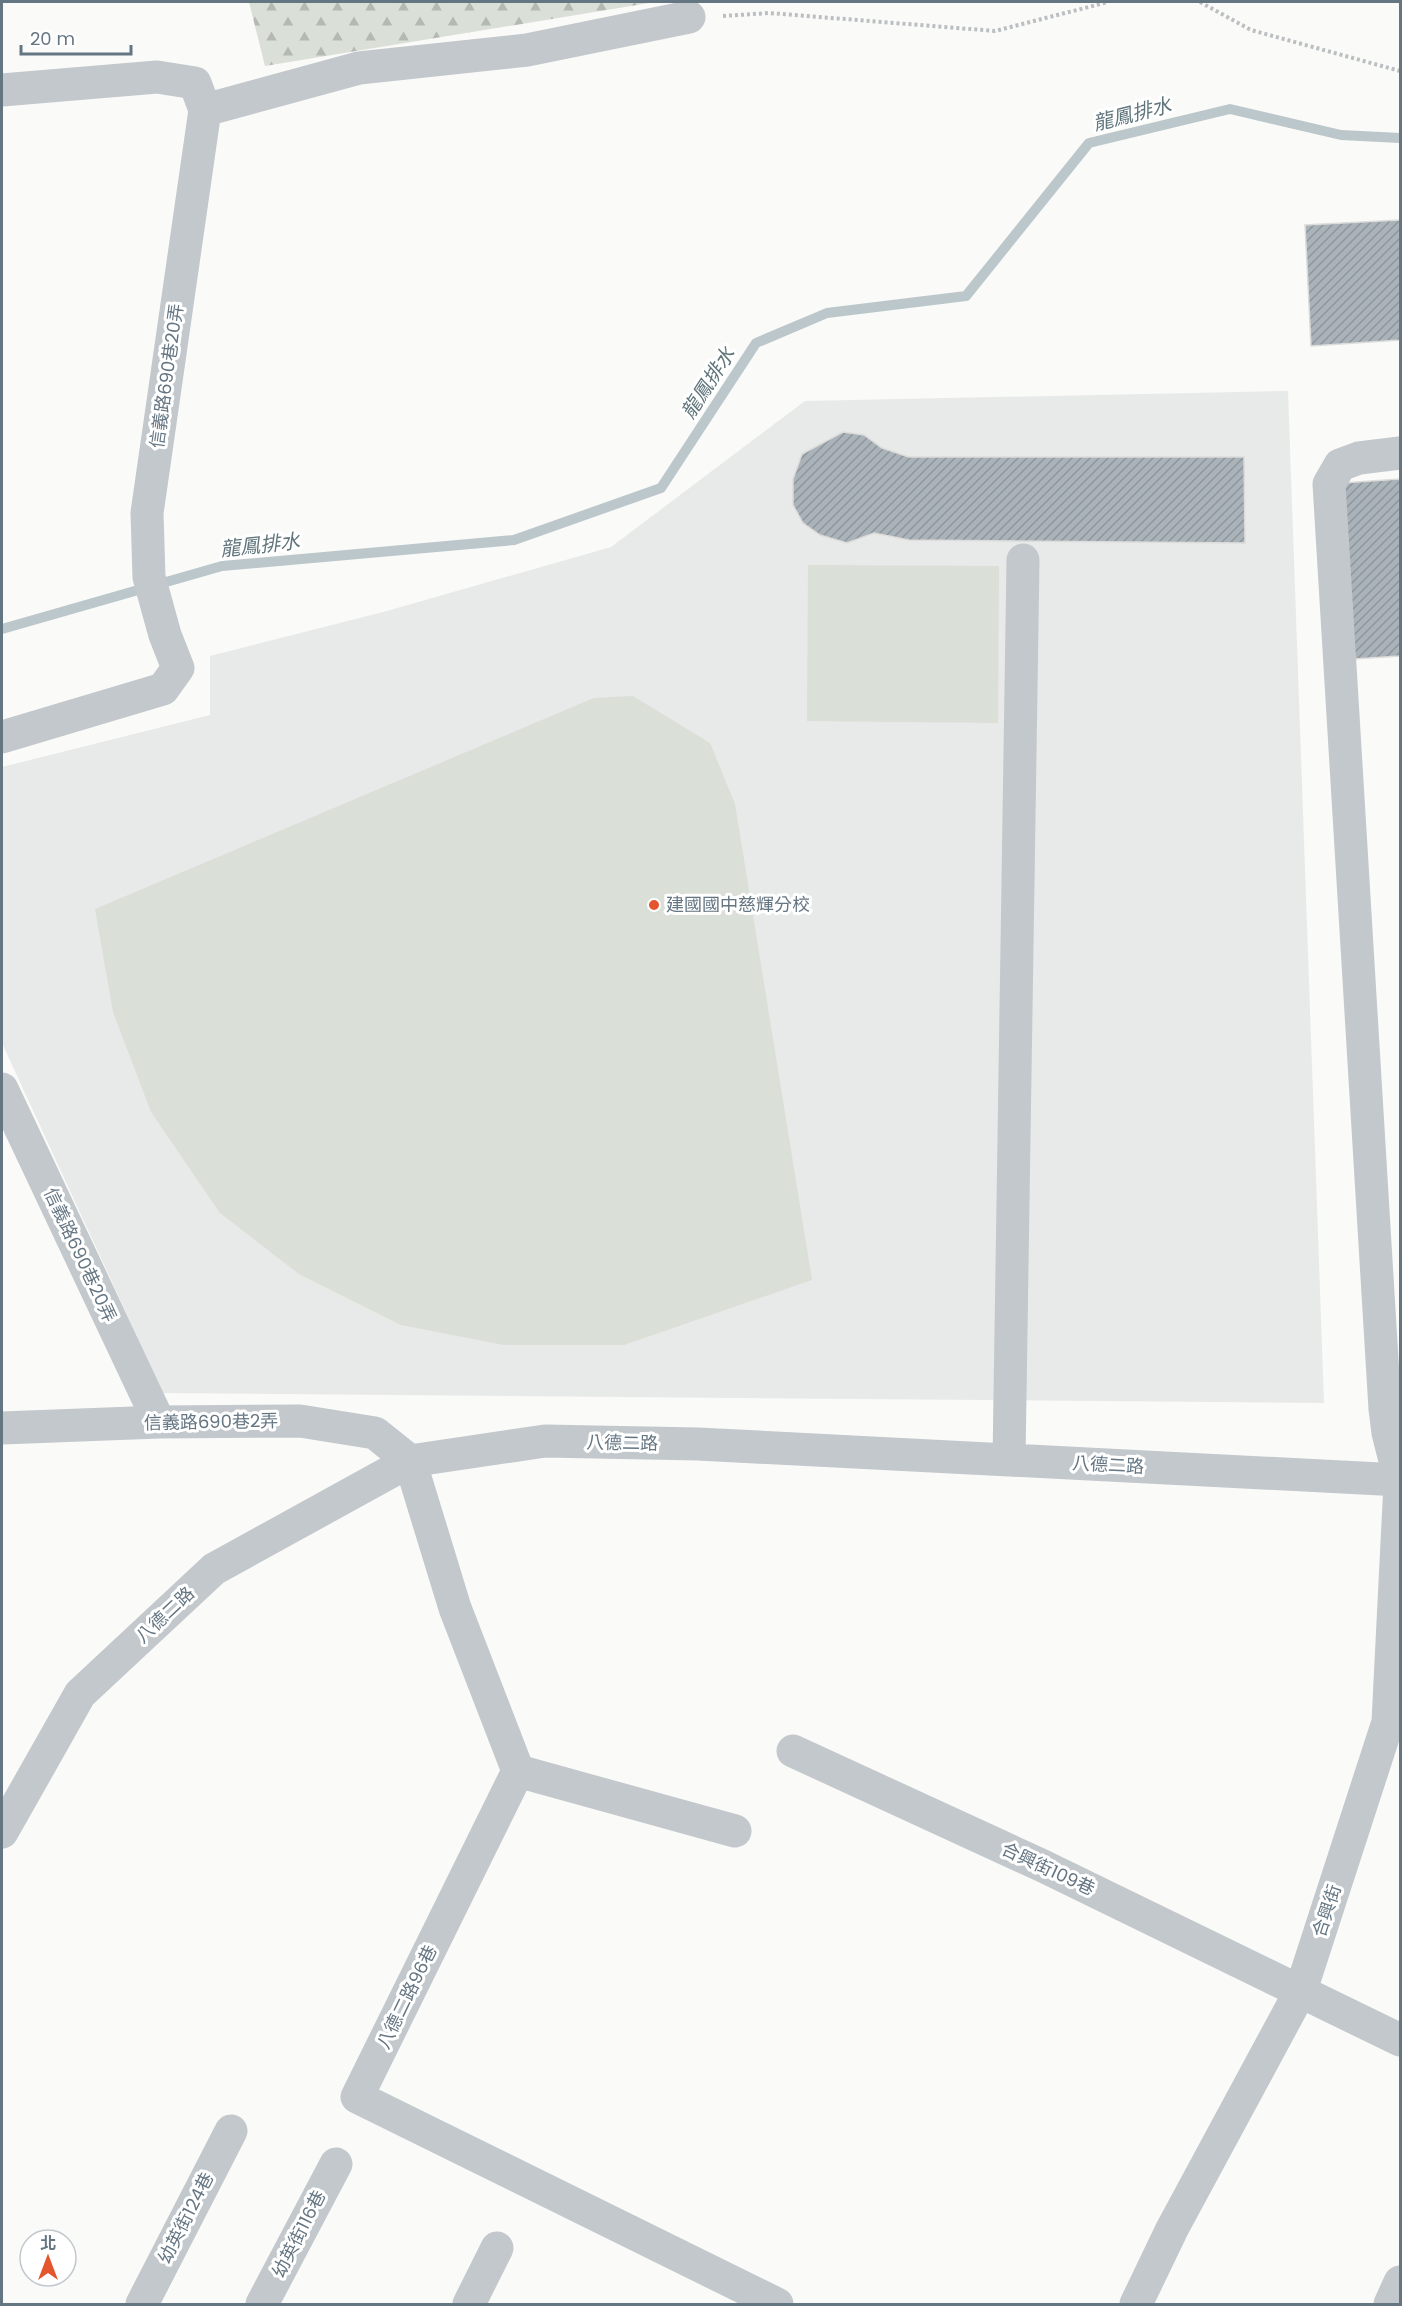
<svg xmlns="http://www.w3.org/2000/svg" width="1402" height="2306" font-family="Poppins,'Noto Sans TC',sans-serif">
<style>
.built{fill:#e8e9e9}
.grass{fill:#dadfd7}
.forest{fill:url(#forest-firs)}
.lines{fill:none;stroke-linecap:round;stroke-linejoin:round}
.stream{stroke:#bbc7cb;stroke-width:10}
.building{fill:url(#building-hatch);stroke:#dcdcda;stroke-width:1.5}
.path{stroke:#bbbfc2;stroke-width:4;stroke-dasharray:3 3;stroke-linecap:butt}
.minor{stroke:#c3c8cc;stroke-width:33}
.poi-dot{fill:#e4572e;stroke:#fff;stroke-width:2}
.labels{text-anchor:middle;stroke-width:6;stroke-linejoin:round;paint-order:stroke}
.street-label{font-size:18px;fill:#657683;stroke:#fff}
.poi-label{font-size:18px;fill:#657683;stroke:#fff;text-anchor:start}
.water-label{font-size:20px;font-style:italic;fill:#60757c;stroke:#fff}
</style>
<defs>
<pattern id="forest-firs" width="22" height="20" patternUnits="userSpaceOnUse" patternTransform="scale(1.5)"><rect width="22" height="20" fill="#dadfd7"/><path d="M5 1l3.5 6h-7zM16 11l3.5 6h-7z" fill="#b4b9b4"/></pattern>
<pattern id="building-hatch" width="6" height="6" patternUnits="userSpaceOnUse" patternTransform="scale(1.5)"><rect width="6" height="6" fill="#aab3b9"/><path d="M-1 1l2-2M0 6l6-6M5 7l2-2" fill="none" stroke="#8e969c"/></pattern>
</defs>
<rect width="100%" height="100%" fill="#fafaf8"/>
<!-- built -->
<path class="built" d="M 1288,391 L 1324,1403 L 163,1393 L 2,1043 L 2,767 L 210,715 L 210,656 L 387,611 L 611,547 L 805,401 Z"/>
<!-- grass -->
<path class="grass" d="M 808,565 L 999,566 L 998,723 L 807,721 Z
M 633,696 L 710,743 L 735,804 L 812,1280 L 624,1345 L 504,1345 L 401,1325 L 299,1274 L 220,1213 L 151,1112 L 113,1012 L 95,909 L 594,698 Z"/>
<!-- forest -->
<path class="forest" d="M 249,2 L 649,2 L 649,3 L 265,66 Z"/>
<g class="lines">
<!-- stream -->
<path class="stream" d="M 2,629 L 222,566 L 514,540 L 661,488 L 756,343 L 827,313 L 966,296 L 1089,143 L 1230,109 L 1341,135 L 1400,138"/>
</g>
<!-- building -->
<path class="building" d="M 1400,220 L 1400,340 L 1311,346 L 1305,225 Z
M 843,432 L 864,435 L 882,448 L 909,457 L 1244,457 L 1245,543 L 909,540 L 874,533 L 847,543 L 820,535 L 803,523 L 793,505 L 793,479 L 802,454 Z
M 1400,479 L 1400,656 L 1354,659 L 1342,483 Z"/>
<g class="lines">
<!-- path -->
<path class="path" d="M 1200,2 L 1251,30 L 1400,71
M 723,16 L 769,13 L 995,31 L 1108,2"/>
<!-- minor -->
<path class="minor" d="M 2,90 L 157,77 L 195,83 L 205,110 L 147,513 L 149,577 L 165,635 L 178,668 L 163,689 L 2,737
M 205,110 L 359,68 L 527,50 L 689,17
M 1400,453 L 1359,458 L 1340,465 L 1329,484 L 1385,1409 L 1388,1433 L 1400,1480
M 2,1089 L 159,1422
M 2,1428 L 159,1422 L 300,1421 L 375,1433 L 410,1461
M 1009,1460 L 1023,560
M 410,1461 L 455,1608 L 518,1771 L 357,2097 L 777,2304
M 793,1751 L 1043,1866 L 1400,2040
M 518,1771 L 735,1831
M 2,1832 L 80,1694 L 214,1569 L 410,1461 L 545,1441 L 698,1444 L 1400,1480
M 142,2304 L 231,2131
M 262,2304 L 336,2164
M 469,2304 L 497,2248
M 1136,2304 L 1172,2229 L 1301,1990 L 1388,1722 L 1400,1483
M 1390,2304 L 1400,2282"/>
</g>
<!-- markers -->
<circle class="poi-dot" cx="654" cy="905" r="6"/>
<g class="labels">
<!-- street labels -->
<g class="street-label">
<text transform="translate(167 376) rotate(-82)" y="6">信義路690巷20弄</text>
<text transform="translate(80 1255) rotate(65)" y="6">信義路690巷20弄</text>
<text transform="translate(211 1422) rotate(-1)" y="6">信義路690巷2弄</text>
<text transform="translate(622 1443) rotate(1)" y="6">八德二路</text>
<text transform="translate(1108 1465) rotate(3)" y="6">八德二路</text>
<text transform="translate(165 1615) rotate(-43)" y="6">八德二路</text>
<text transform="translate(1048 1869) rotate(25)" y="6">合興街109巷</text>
<text transform="translate(1327 1911) rotate(-72)" y="6">合興街</text>
<text transform="translate(407 1997) rotate(-64)" y="6">八德二路96巷</text>
<text transform="translate(186 2218) rotate(-63)" y="6">幼英街124巷</text>
<text transform="translate(299 2234) rotate(-63)" y="6">幼英街116巷</text>
</g>
<!-- poi labels -->
<g class="poi-label">
<text x="666" y="911">建國國中慈輝分校</text>
</g>
<!-- water labels -->
<g class="water-label">
<text transform="translate(1132 114) rotate(-14)" y="7">龍鳳排水</text>
<text transform="translate(708 383) rotate(-57)" y="7">龍鳳排水</text>
<text transform="translate(260 545) rotate(-6)" y="7">龍鳳排水</text>
</g>
</g>
<!-- border -->
<rect width="1402" height="2306" fill="none" stroke="#657683" stroke-width="6"/>
<!-- north arrow -->
<g transform="translate(48 2258)"><circle r="28" fill="#ffffff" stroke="#c1c8cd" stroke-width="1.5"/>
<path d="M0-4.5L10 22L0 15L-10 22Z" fill="#e4572e"/>
<text y="-9" font-size="16" font-weight="bold" text-anchor="middle" fill="#657683">北</text>
</g>
<!-- scale -->
<path d="M21 45v9h110v-9" fill="none" stroke="#657683" stroke-width="3"/>
<text x="30" y="45" font-size="18" fill="#657683" stroke="#ffffff" stroke-width="4.5" paint-order="stroke">20 m</text>
</svg>
